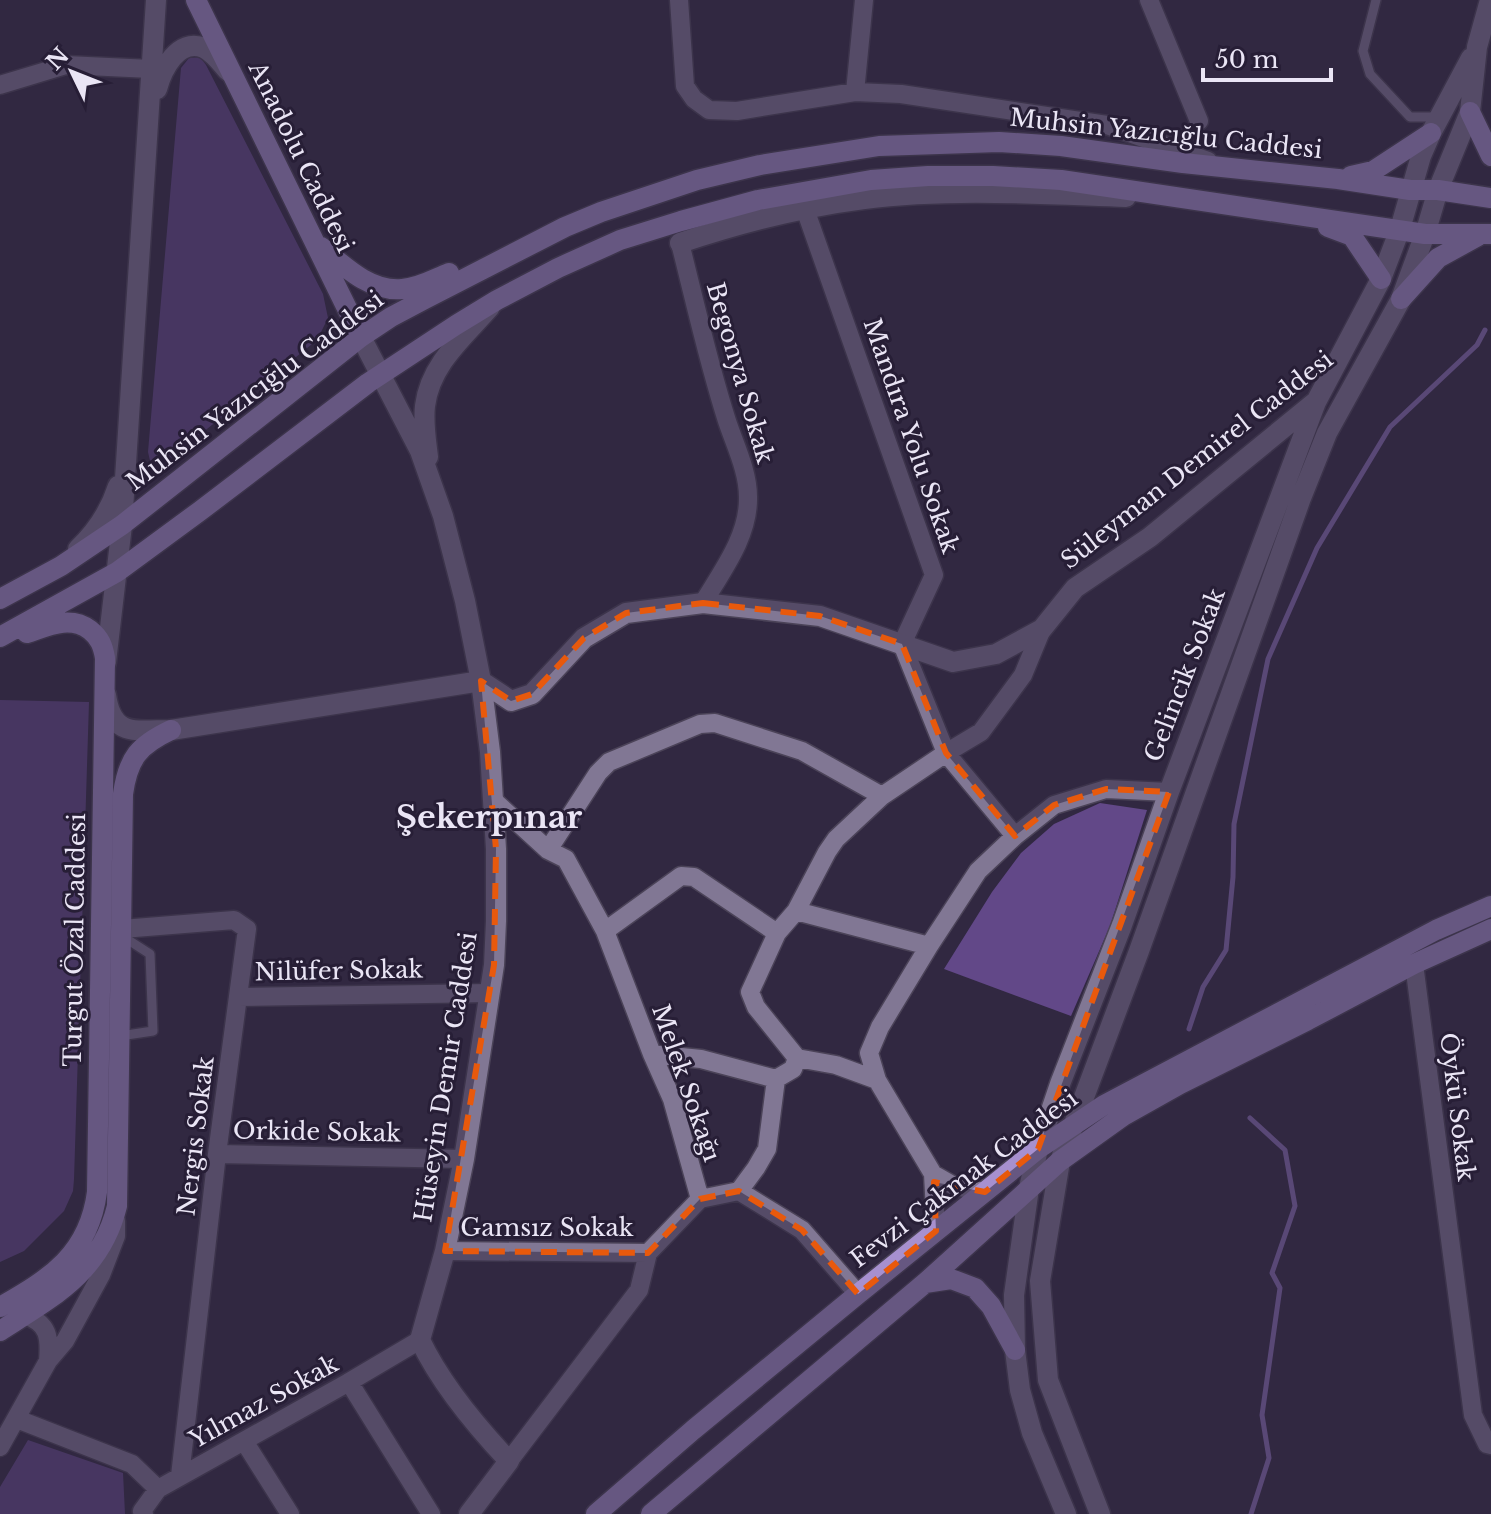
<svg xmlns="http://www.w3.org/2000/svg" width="1491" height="1514" font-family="'Libre Baskerville',serif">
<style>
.green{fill:#624888}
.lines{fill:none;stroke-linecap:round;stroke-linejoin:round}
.stream{stroke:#8a6fb6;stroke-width:5}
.lane-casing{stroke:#4b4358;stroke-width:12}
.street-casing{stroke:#4b4358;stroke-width:21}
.secondary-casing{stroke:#4b4358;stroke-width:23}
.primary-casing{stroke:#4b4358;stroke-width:23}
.lane{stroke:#817794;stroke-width:9}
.street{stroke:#817794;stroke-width:18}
.secondary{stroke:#817794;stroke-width:20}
.primary{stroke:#a790cf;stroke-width:20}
.marked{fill:none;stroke:#e8590c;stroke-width:6;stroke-dasharray:16 10;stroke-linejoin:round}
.labels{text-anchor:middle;stroke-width:6;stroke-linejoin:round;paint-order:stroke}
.street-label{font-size:24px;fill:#eae5f5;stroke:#271e36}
.district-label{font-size:32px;font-weight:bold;fill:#eae5f5;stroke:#271e36}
</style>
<rect width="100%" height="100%" fill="#312841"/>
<!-- green -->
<path class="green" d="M 200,57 L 206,65 L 323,294 L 328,318 L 317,340 L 165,463 L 151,465 L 148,452 L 181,68 L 189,58 Z
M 0,700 L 89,702 L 74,1179 L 73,1191 L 64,1211 L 24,1251 L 0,1262 Z
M 1100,803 L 1147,810 L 1110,926 L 1071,1016 L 944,969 L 992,892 L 1021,853 L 1054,824 Z
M 28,1440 L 123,1473 L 125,1514 L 0,1514 L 0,1487 Z"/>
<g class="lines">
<!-- stream -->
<path class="stream" d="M 1189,1029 L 1203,987 L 1226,950 L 1233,877 L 1234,824 L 1268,659 L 1317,548 L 1390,427 L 1477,345 L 1485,330
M 1250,1118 L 1285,1150 L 1295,1206 L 1272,1273 L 1280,1288 L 1262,1415 L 1269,1458 L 1251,1514"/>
<!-- lane casing -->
<g class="lane-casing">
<path id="lane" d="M 1376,0 L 1363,51 L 1370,74 L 1410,117 L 1439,117
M 120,1036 L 153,1031 L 150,954 L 122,936"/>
</g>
<!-- street casing -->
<g class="street-casing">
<path id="street" d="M 679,0 L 685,86 L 694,99 L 709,110 L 737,111 L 855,92 L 901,94 L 1107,125 L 1208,161
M 1149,0 L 1199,121
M 0,85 L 66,65 L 151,69
M 855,92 L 864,0
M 805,209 L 934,575 L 902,644 L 946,753 L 1015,836
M 680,243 C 695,302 708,362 727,421 C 735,445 748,471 748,497 C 749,536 722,571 703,603
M 493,800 L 548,850 L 566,859 L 605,931 L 652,1054 L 672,1099 L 700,1199 L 648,1253 L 639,1290 L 509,1461
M 548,850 L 598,773 L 609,762 L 700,724 L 715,723 L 802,751 L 882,796
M 796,911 L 929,946
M 122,929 L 234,920 L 247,929 L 217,1154 L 180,1476
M 605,931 L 681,876 L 694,877 L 777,933
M 1414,964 L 1473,1415 L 1487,1444 L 1491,1445
M 238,997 L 489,993
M 652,1054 L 701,1059 L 776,1079
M 797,1058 L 756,1007 L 750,992 L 777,933 L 796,911 L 827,852 L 836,839 L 882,796 L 946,753 L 981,732 L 1023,675 L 1042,629
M 797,1058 L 836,1065 L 877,1080
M 217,1154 L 464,1159
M 933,1174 L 954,1186 L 985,1192
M 739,1191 L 756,1168 L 767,1149 L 776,1079 L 793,1069 L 797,1058
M 700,1199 L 739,1191 L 802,1230 L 858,1294
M 936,1231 L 933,1174 L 877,1080 L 869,1053 L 880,1027 L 929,946 L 978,871 L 1015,836 L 1054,805 L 1106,789 L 1169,792
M 445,1251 L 648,1253
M 24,1315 C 49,1323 50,1338 48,1361
M 349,1382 L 431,1514
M 17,1419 L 132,1464 L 158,1489
M 244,1441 L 290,1514
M 0,1447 L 48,1361 L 65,1341 L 101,1275 L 116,1236 L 116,1221
M 144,1514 L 142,1511 L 158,1489 L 349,1382 L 420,1340"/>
</g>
<!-- secondary casing -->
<g class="secondary-casing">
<path id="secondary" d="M 157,89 C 162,70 178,37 204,48 C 214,53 221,63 228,71
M 680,243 C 740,223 801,207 864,199 C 950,188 1039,194 1126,197
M 361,337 L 420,451 L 443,516 L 465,601 L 481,681 L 490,752 L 496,849 L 496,921 L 494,965 L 464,1159 L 445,1251 L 420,1340 C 441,1384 476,1426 509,1461 L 469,1514
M 428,457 C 426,440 423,423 425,406 C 430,364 464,337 490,307
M 78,549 C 97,531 110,511 118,486
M 106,662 L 122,525 L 156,0
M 106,695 C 112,738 136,730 171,730 L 481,681 L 511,701 L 532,694 L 584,638 L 626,613 L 703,603 L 820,616 L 953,662 L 996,654 L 1042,629 L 1075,588 L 1150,537 L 1314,403
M 1066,1514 L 1032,1433 L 1020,1390 L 1015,1350 L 1014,1295 L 1029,1188 L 1038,1149 L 1060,1084 L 1122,925 L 1169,792 L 1316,402 L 1381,279 L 1400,229 L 1421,156 L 1431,133 L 1471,58
M 1100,1514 L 1048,1380 L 1040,1281 L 1060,1161 L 1139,951 L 1301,498 L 1327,433 L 1401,299 L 1425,234 L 1438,190 L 1470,112 L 1477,47 L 1490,0"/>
</g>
<!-- primary casing -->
<g class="primary-casing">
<path id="primary" d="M 196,0 L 361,337
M 1470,112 L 1491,156
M 1351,176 L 1373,171 L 1431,133
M 1328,227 L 1352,236 L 1381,279
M 321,247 C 344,266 370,292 402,289 C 419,288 434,279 449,273
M 1401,299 L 1438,258 L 1478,236
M 0,599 L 61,566 L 122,525 L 361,337 L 391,317 L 425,299 L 565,227 L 601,212 L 697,180 L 760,165 L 879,146 L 999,142 L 1061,146 L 1183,163 L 1338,179 L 1410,190 L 1438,190 L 1491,198
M 0,637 L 117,572 L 200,511 L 368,383 L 456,325 L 497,300 L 558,268 L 620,240 L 681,221 L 758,200 L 871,180 L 928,176 L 993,176 L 1061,180 L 1425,234 L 1491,234
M 925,1283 L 951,1279 L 975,1288 L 991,1306 L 1015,1350
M 0,1307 C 51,1278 89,1254 97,1192 L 105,658 C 103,646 100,638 90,630 C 70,615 48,626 27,633
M 0,1331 C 53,1297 101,1272 117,1206 L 123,794 C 128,758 139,745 171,730
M 596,1514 L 693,1430 L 858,1294 L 1038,1149 L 1104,1105 L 1436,930 L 1491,906
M 651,1514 L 925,1283 L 1060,1161 L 1123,1116 L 1180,1084 L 1308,1020 L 1414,964 L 1491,929"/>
</g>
<!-- lane -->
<use href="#lane" class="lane"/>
<!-- street -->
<use href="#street" class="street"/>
<!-- secondary -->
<use href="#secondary" class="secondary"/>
<!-- primary -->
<use href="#primary" class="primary"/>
</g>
<!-- marked area -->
<path d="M0 0H1491V1514H0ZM 703,603 L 820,616 L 902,644 L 946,753 L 1015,836 L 1054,805 L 1106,789 L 1169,792 L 1038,1149 L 985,1192 L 934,1182 L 936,1231 L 858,1294 L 802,1230 L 739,1191 L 700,1199 L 648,1253 L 445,1251 L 494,965 L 496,849 L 481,681 L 511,701 L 532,694 L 584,638 L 626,613 Z" fill="#312841" fill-opacity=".55" fill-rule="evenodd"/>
<path class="marked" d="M 703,603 L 820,616 L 902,644 L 946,753 L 1015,836 L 1054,805 L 1106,789 L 1169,792 L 1038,1149 L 985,1192 L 934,1182 L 936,1231 L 858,1294 L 802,1230 L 739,1191 L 700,1199 L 648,1253 L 445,1251 L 494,965 L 496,849 L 481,681 L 511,701 L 532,694 L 584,638 L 626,613 Z"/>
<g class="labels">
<!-- street labels -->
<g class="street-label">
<text transform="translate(1166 134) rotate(6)" y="8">Muhsin Yazıcığlu Caddesi</text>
<text transform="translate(301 157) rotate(64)" y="8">Anadolu Caddesi</text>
<text transform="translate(740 373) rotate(74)" y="8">Begonya Sokak</text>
<text transform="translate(255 391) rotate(-37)" y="8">Muhsin Yazıcığlu Caddesi</text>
<text transform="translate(911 436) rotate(71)" y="8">Mandıra Yolu Sokak</text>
<text transform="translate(1197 460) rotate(-38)" y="8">Süleyman Demirel Caddesi</text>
<text transform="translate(1185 675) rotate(-69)" y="8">Gelincik Sokak</text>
<text transform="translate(75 940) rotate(-89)" y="8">Turgut Özal Caddesi</text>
<text transform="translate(339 971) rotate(-1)" y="8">Nilüfer Sokak</text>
<text transform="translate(446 1077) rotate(-81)" y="8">Hüseyin Demir Caddesi</text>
<text transform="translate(686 1083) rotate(71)" y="8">Melek Sokağı</text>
<text transform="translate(1457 1107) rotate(83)" y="8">Öykü Sokak</text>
<text transform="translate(317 1132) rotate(1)" y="8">Orkide Sokak</text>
<text transform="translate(196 1136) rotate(-83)" y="8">Nergis Sokak</text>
<text transform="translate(964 1179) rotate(-37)" y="8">Fevzi Çakmak Caddesi</text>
<text x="547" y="1236">Gamsız Sokak</text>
<text transform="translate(264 1402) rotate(-29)" y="8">Yılmaz Sokak</text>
</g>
<!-- district labels -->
<g class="district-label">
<text x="489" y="828">Şekerpınar</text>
</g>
</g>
<!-- north arrow -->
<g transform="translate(72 72) rotate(313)" stroke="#271e36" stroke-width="6" paint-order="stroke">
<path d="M0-6L14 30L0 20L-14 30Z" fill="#eae5f5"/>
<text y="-12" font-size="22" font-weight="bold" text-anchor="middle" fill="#eae5f5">N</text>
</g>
<!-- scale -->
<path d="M1203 68v12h128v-12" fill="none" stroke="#eae5f5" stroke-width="4"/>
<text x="1215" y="68" font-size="24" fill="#eae5f5" stroke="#271e36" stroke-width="6" paint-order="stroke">50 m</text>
</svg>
